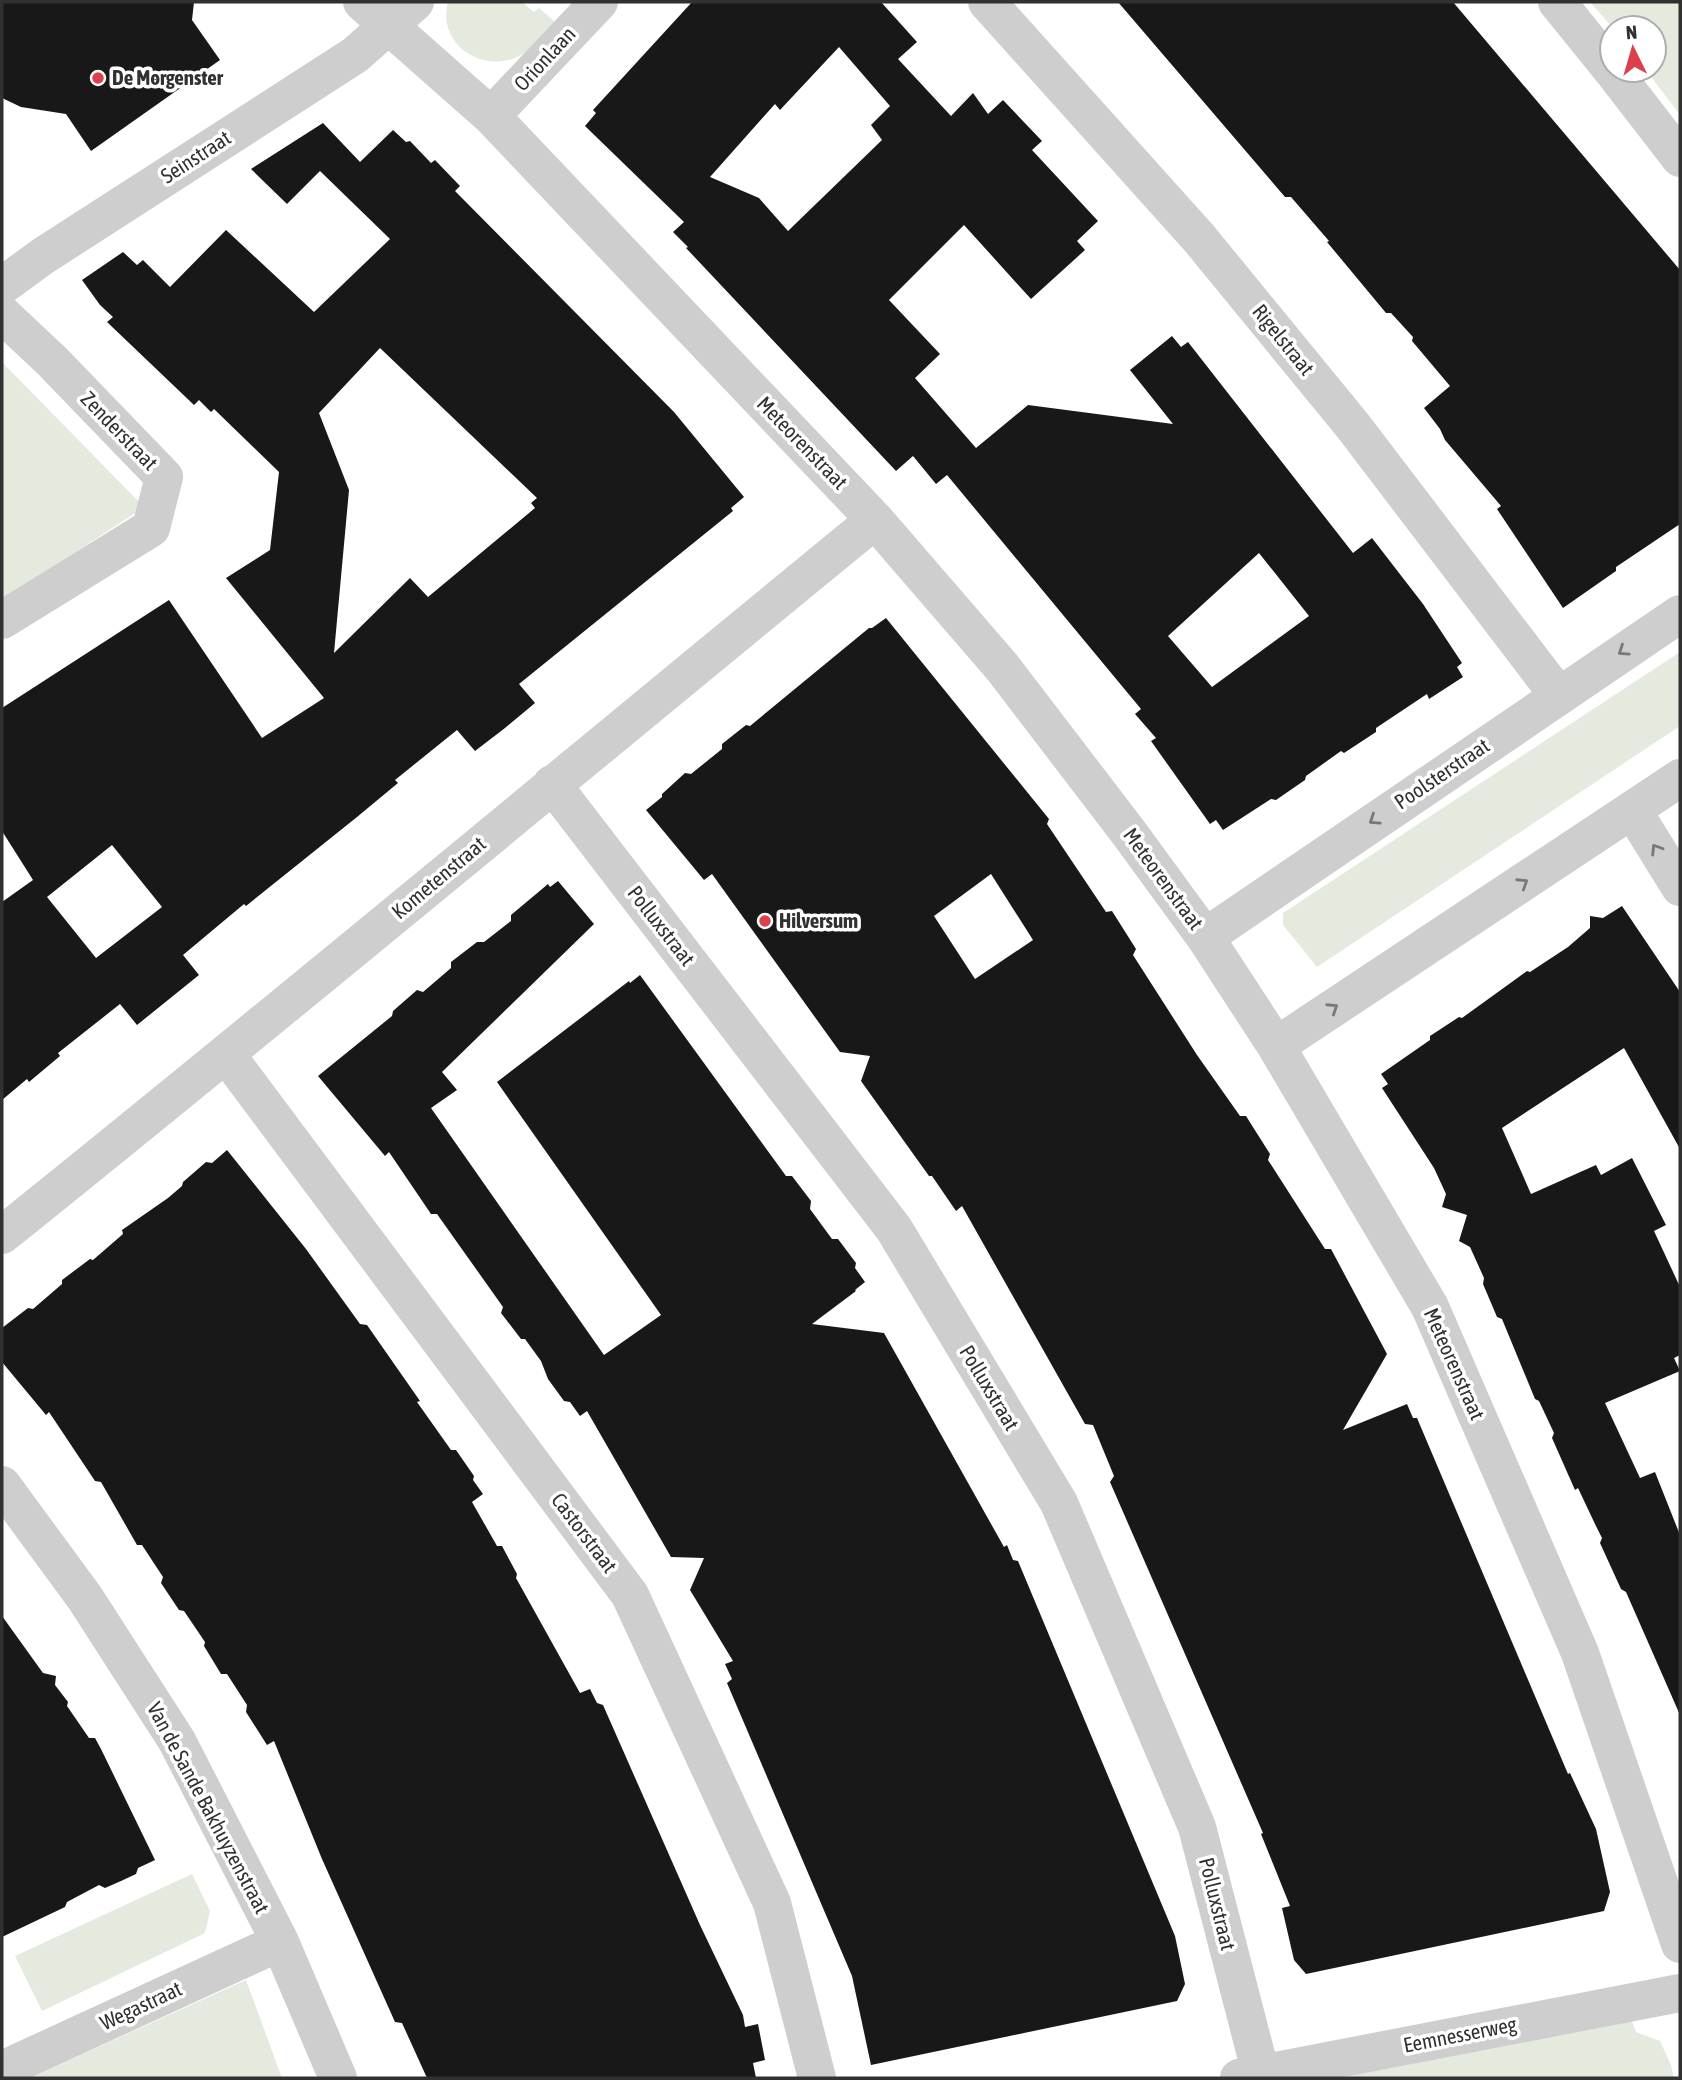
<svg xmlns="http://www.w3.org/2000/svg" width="1682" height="2080" font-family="'Asap Condensed',sans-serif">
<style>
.green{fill:#e5eade}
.building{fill:#181818;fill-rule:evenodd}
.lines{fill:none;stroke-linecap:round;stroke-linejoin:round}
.minor{stroke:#cecece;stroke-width:38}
.oneway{stroke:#787878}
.poi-dot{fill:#dc404d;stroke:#fff;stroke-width:2.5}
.labels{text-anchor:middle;stroke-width:7;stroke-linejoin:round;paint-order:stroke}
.street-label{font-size:21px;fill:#313131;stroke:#fff}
.poi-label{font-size:21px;font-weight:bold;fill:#313131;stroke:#fff;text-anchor:start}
</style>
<rect width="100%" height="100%" fill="#fff"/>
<!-- green -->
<path class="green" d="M 448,2 L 522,2 L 534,12 L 539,8 L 555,22 C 543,35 531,52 515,58 C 478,72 437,42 448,2 Z
M 1590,2 L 1680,2 L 1680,115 L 1646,70 L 1654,70 L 1654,28 L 1613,28 Z
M 2,362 L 142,505 L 140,510 L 2,600 Z
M 1680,652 L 1680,726 L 1317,967 L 1283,925 L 1283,913 Z
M 192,1874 L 210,1911 L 205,1933 L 42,2011 L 15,1956 Z
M 246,1980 L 282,2078 L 30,2078 Z
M 1630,2016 L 1636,2032 L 1660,2041 L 1671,2065 L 1674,2078 L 1341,2078 Z"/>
<!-- building -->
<path class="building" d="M 2,2 L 194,2 L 192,20 L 220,60 L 91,151 L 66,114 L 21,107 L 2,98 Z
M 692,2 L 881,2 L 917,42 L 898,59 L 951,116 L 973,93 L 988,114 L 1003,100 L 1042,141 L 1032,150 L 1098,221 L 1077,241 L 1085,250 L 1031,299 L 964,225 L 889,300 L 940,354 L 915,378 L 976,448 L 1028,405 L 1173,424 L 1130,370 L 1172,336 L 1181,347 L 1188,342 L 1353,553 L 1372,538 L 1423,604 L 1462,663 L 1457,667 L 1463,677 L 1429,699 L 1427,694 L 1376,728 L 1376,732 L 1344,753 L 1341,751 L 1306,776 L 1305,780 L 1276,800 L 1271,799 L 1223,830 L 1216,820 L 1210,824 L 1151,741 L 1156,738 L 1135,714 L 1141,709 L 947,475 L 936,484 L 913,456 L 896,471 L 686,248 L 688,247 L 673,232 L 684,222 L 585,126 L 596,113 L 593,110 ZM 839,47 L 890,106 L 871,125 L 882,140 L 788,231 L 759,198 L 710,177 L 775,104 L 780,110 ZM 1259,553 L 1309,616 L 1212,687 L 1168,636 Z
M 1118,2 L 1453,2 L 1680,270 L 1680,524 L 1616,567 L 1616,571 L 1563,608 L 1497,509 L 1501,506 L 1445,440 L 1440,429 L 1424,408 L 1450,386 L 1412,341 L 1413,337 L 1391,313 L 1386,313 L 1327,242 L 1329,241 L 1291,197 L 1285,197 Z
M 323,123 L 360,162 L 393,130 L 406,142 L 410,141 L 431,163 L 435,160 L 460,186 L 455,191 L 674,412 L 744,497 L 731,508 L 733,511 L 519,684 L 535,703 L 505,728 L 475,751 L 457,730 L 395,780 L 398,783 L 357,817 L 246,906 L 244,904 L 183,955 L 199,975 L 137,1025 L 120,1004 L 58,1053 L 60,1056 L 29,1082 L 27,1079 L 2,1100 L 2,902 L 33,880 L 2,831 L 2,708 L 169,600 L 262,738 L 324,698 L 226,578 L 270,550 L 279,472 L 214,409 L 211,412 L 199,400 L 194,405 L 107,322 L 113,317 L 100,305 L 82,280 L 123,252 L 137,265 L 143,260 L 170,287 L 226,230 L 314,312 L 390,239 L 320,171 L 287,204 L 251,169 ZM 380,348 L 537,498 L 531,503 L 535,508 L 428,597 L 410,578 L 334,653 L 349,490 L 319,413 ZM 112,845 L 162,907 L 96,958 L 47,897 Z
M 886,618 L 1049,819 L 1047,824 L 1106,912 L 1112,911 L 1136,949 L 1133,955 L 1197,1055 L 1240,1116 L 1246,1116 L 1270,1154 L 1268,1160 L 1325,1249 L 1331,1249 L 1387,1354 L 1343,1430 L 1407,1404 L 1413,1418 L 1417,1418 L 1568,1774 L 1570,1773 L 1596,1829 L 1610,1892 L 1604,1911 L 1306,1974 L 1294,1960 L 1282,1908 L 1290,1906 L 1261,1834 L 1263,1833 L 1110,1482 L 1114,1476 L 1093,1425 L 1085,1424 L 962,1206 L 956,1211 L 932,1176 L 929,1176 L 861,1081 L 870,1056 L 840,1052 L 712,874 L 704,880 L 646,810 L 662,797 L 662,794 L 685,773 L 691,774 L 722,749 L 722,744 L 746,725 L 750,726 L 869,628 L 872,628 ZM 991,874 L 1033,940 L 975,979 L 934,916 Z
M 558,881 L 594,924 L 442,1072 L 457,1090 L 431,1108 L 604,1355 L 661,1315 L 497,1082 L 629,981 L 630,983 L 640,975 L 786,1176 L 792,1176 L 811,1201 L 810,1209 L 832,1239 L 838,1239 L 856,1263 L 855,1268 L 865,1282 L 855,1290 L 856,1291 L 812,1324 L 884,1333 L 1004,1547 L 1007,1545 L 1013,1560 L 1018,1561 L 1175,1936 L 1185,1984 L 1177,2001 L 871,2065 L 852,1976 L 727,1683 L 732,1679 L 725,1664 L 733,1661 L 690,1590 L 704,1558 L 671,1557 L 587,1411 L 580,1416 L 570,1402 L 564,1401 L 548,1379 L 541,1361 L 525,1339 L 521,1339 L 501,1313 L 503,1307 L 437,1214 L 431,1214 L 389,1152 L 385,1156 L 318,1076 L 392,1016 L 393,1011 L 417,990 L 423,992 L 451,968 L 451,962 L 477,942 L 484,942 L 511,921 L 511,915 L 548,884 L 550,887 Z
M 1622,906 L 1680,992 L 1680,1149 L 1624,1048 L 1502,1128 L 1531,1194 L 1596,1165 L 1601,1175 L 1632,1158 L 1666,1225 L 1654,1231 L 1680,1287 L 1680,1355 L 1674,1358 L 1680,1371 L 1605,1403 L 1640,1478 L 1655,1472 L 1680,1535 L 1680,1715 L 1626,1592 L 1621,1589 L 1600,1543 L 1602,1538 L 1595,1524 L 1578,1488 L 1575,1490 L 1552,1438 L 1554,1433 L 1539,1401 L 1535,1399 L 1502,1319 L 1497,1317 L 1483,1284 L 1484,1278 L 1470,1247 L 1459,1241 L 1467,1215 L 1442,1207 L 1446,1194 L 1434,1168 L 1382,1088 L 1388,1084 L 1381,1074 L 1430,1040 L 1430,1036 L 1459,1017 L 1462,1018 L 1527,971 L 1530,972 L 1568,947 L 1590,928 L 1590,916 L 1603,918 Z
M 227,1150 L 306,1249 L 360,1324 L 367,1325 L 420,1401 L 417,1402 L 451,1450 L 456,1450 L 474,1476 L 473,1480 L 483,1494 L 472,1502 L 497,1546 L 502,1546 L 517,1574 L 516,1578 L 580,1693 L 590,1689 L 597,1703 L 603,1705 L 700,1925 L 743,2015 L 745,2027 L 758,2024 L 765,2060 L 753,2063 L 756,2078 L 427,2078 L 402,2023 L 395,2022 L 322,1859 L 274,1741 L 267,1745 L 246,1712 L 247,1705 L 227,1674 L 221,1674 L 204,1646 L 205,1642 L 184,1611 L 179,1610 L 161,1583 L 163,1577 L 142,1545 L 137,1545 L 101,1482 L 95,1481 L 49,1412 L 46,1415 L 2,1362 L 2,1328 L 28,1308 L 33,1309 L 62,1284 L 62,1280 L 90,1259 L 93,1260 L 123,1234 L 122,1230 L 168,1198 L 182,1186 L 183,1182 L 206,1162 L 212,1163 Z
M 2,1616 L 43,1673 L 56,1676 L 55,1685 L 68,1702 L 67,1706 L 89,1738 L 95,1738 L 101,1749 L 155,1860 L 138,1868 L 136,1874 L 121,1881 L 105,1888 L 99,1885 L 67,1902 L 65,1907 L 2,1937 Z"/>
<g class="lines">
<!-- minor -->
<path class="minor" d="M 362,2 L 491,116 L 875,520 L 1002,667 L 1129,833 L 1205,937 L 1276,1046 L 1430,1307 L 1580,1653 L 1680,1944
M 987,2 L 1199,238 L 1353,426 L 1558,695
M 1557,2 L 1612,70
M 1612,70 L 1680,158
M 491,116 L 599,2
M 2,286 L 43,256 L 355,55 L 415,2
M 2,314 L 52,361 L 164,477 L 151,528 L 2,620
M 552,784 L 894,1229 L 1059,1503 L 1197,1827 L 1262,2078
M 1633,811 L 1680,887
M 1205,937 L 1680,614
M 1276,1046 L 1680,778
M 226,1054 L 630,1595 L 772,1903 L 817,2078
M 2,1235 C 295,1000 584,758 875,520
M 2,1485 L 85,1598 L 177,1741 L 280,1942 L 338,2078
M 2,2070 L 280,1942
M 1239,2078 L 1680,1993"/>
</g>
<!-- one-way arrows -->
<defs><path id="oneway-chevron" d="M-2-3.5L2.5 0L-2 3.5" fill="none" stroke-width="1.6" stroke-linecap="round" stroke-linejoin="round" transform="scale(1.75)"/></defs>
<g class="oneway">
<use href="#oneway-chevron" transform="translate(1623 651) rotate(146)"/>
<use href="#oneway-chevron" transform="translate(1374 820) rotate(146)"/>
<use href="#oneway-chevron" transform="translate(1656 849) rotate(-122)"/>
<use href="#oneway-chevron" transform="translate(1523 883) rotate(-33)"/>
<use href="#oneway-chevron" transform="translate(1333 1008) rotate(-33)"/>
</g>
<!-- markers -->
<g class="poi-dot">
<circle cx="98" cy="78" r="7"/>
<circle cx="765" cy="921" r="7"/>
</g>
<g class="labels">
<!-- street labels -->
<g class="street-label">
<text transform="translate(545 59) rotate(-47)" y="7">Orionlaan</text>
<text transform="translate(196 157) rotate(-33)" y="7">Seinstraat</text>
<text transform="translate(1283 340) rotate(51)" y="7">Rigelstraat</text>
<text transform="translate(119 431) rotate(46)" y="7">Zenderstraat</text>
<text transform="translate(802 443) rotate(46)" y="7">Meteorenstraat</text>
<text transform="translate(1442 774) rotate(-34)" y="7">Poolsterstraat</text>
<text transform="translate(439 878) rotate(-40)" y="7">Kometenstraat</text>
<text transform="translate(1163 879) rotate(54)" y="7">Meteorenstraat</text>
<text transform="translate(661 926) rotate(52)" y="7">Polluxstraat</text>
<text transform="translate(1454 1364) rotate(66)" y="7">Meteorenstraat</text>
<text transform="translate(989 1388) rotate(59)" y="7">Polluxstraat</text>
<text transform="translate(584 1533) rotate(53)" y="7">Castorstraat</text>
<text transform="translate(208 1808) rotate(62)" y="7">Van de Sande Bakhuyzenstraat</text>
<text transform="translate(1217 1904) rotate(76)" y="7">Polluxstraat</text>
<text transform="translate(141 2006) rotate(-25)" y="7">Wegastraat</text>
<text transform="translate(1460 2035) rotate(-11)" y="7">Eemnesserweg</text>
</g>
<!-- poi labels -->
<g class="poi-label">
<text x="112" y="85">De Morgenster</text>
<text x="779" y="928">Hilversum</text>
</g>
</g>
<!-- border -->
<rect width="1682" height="2080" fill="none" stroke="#313131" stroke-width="7"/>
<!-- north arrow -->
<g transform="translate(1633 49) rotate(355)"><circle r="33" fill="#ffffff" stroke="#adadad" stroke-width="2"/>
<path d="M0-5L12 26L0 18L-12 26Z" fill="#dc404d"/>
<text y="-10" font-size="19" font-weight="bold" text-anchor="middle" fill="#313131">N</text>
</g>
</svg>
